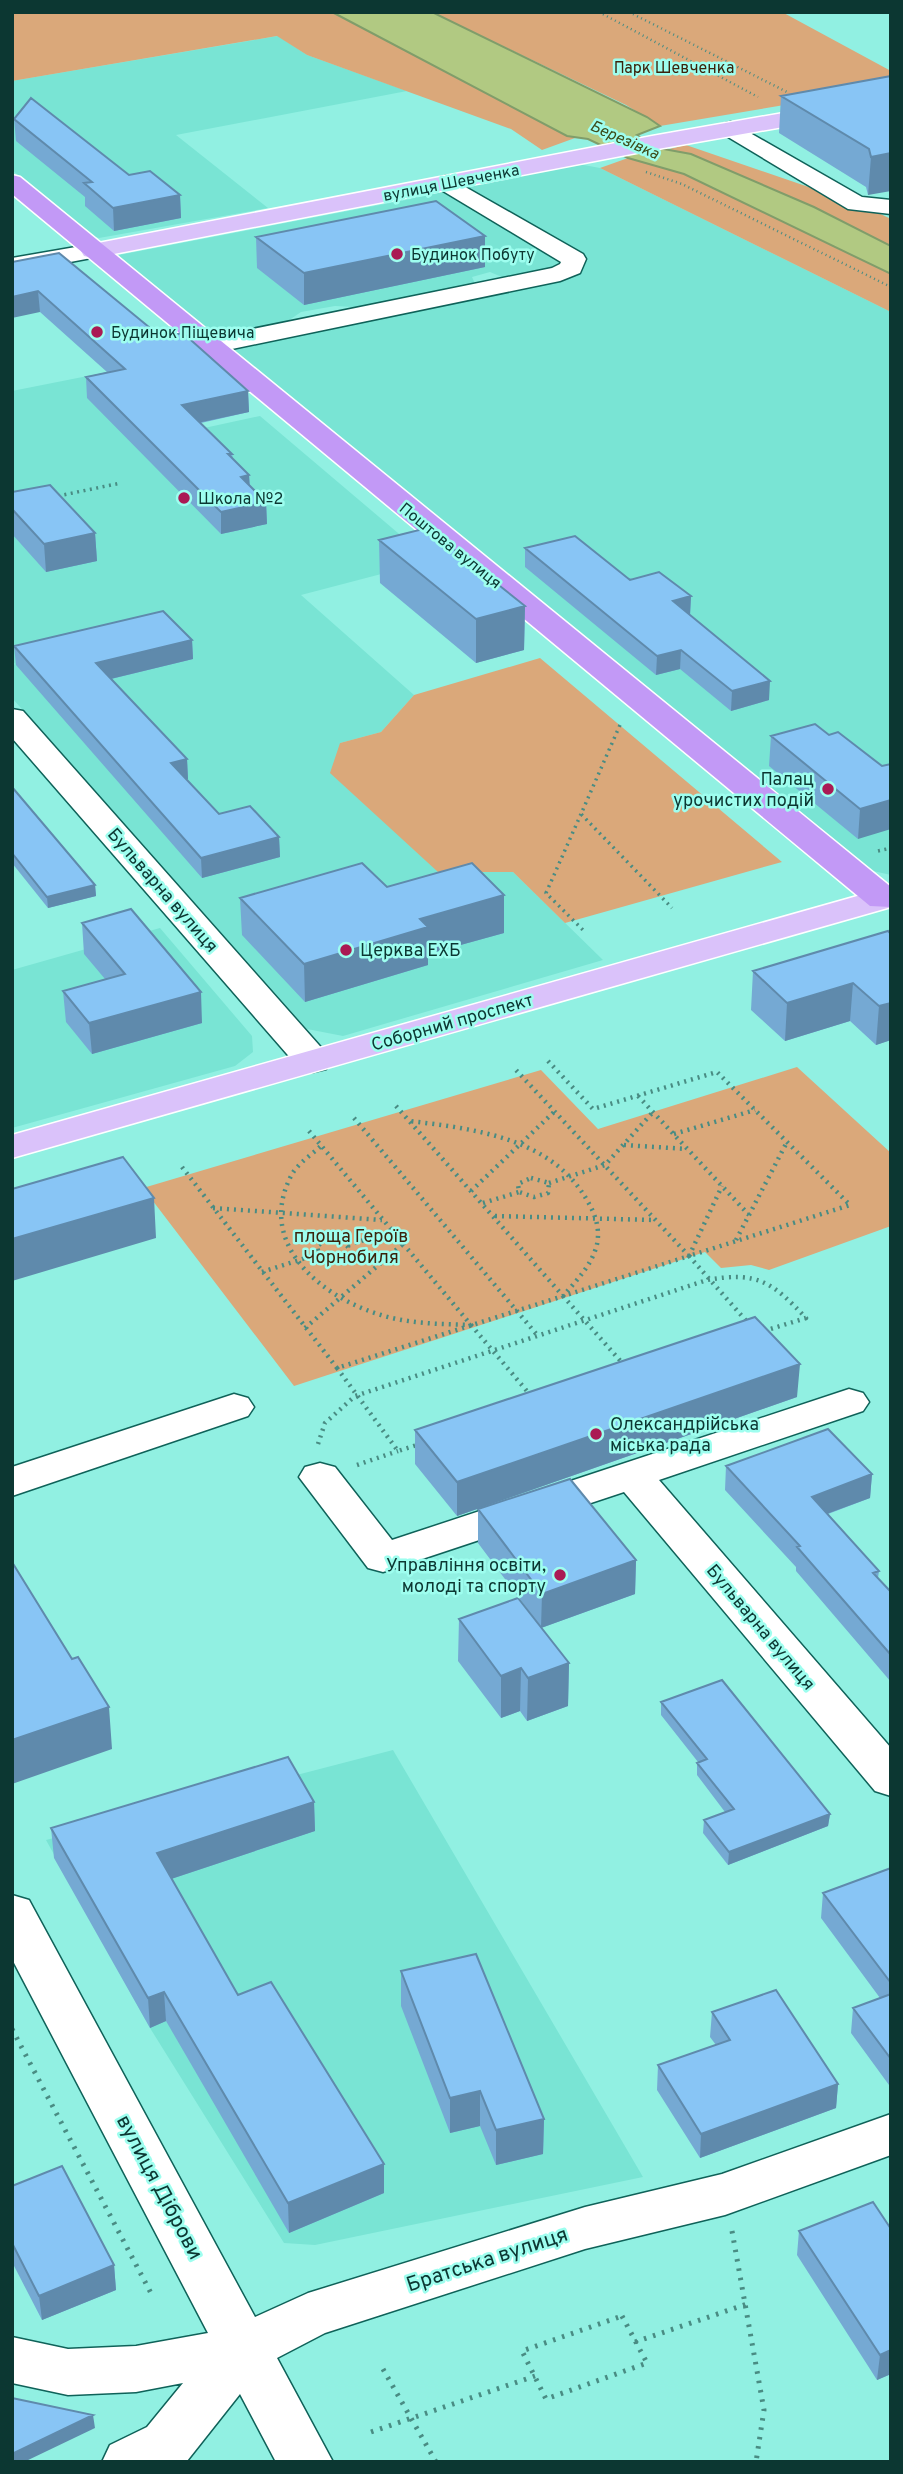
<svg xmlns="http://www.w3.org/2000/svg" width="903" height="2474" font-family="Overpass,sans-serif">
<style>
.built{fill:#79e4d4}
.green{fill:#daa87a}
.water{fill:#b1c982;stroke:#809d6a;stroke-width:2}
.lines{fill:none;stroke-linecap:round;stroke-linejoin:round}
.minor-casing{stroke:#0f6259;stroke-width:3}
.major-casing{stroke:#fff;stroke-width:3}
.highway-casing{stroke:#fff;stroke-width:3}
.path-far3{stroke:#498c83;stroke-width:2.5;stroke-dasharray:1 3.5;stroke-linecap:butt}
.path-far2{stroke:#498c83;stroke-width:3.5;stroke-dasharray:2 4.5;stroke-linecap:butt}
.path-far1{stroke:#498c83;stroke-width:4.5;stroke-dasharray:2 5;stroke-linecap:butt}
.path{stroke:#498c83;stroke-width:5;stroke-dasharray:2.5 7;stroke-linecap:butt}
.minor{fill:#fff;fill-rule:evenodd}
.major{fill:#dac2fa;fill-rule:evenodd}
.highway{fill:#c299f6;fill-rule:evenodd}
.wall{fill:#75a9d3}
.shaded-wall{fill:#5f8aac}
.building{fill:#88c5f5;stroke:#5f8aac;stroke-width:2}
.poi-dot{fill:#aa1a54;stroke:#9efeef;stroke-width:2.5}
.labels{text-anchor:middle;stroke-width:5;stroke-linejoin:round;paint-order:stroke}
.far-park-label{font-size:16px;fill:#3b230b;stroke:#9efeef}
.far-water-label{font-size:16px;font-style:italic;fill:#3d4c19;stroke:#9efeef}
.far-street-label{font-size:16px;fill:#0c3732;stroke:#9efeef}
.far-poi-label{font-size:16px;fill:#0c3732;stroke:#9efeef;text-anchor:start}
.poi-label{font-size:18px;fill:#0c3732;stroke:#9efeef;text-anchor:end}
.street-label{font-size:18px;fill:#0c3732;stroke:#9efeef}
.park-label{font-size:18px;fill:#3b230b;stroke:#9efeef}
.near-street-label{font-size:21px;fill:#0c3732;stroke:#9efeef}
</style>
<rect width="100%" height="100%" fill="#91f0e2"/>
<!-- built -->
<path class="built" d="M 278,36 L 307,55 L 407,91 L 176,135 L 268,208 L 99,238 L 87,234 L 12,170 L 12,81 Z
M 573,163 L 600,168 L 891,312 L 891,875 L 864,869 L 222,346 L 550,280 L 580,258 L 459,186 Z
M 440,189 L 561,258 L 562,263 L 553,270 L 509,280 L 490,272 L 472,277 L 476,286 L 372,308 L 335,306 L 301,312 L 279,327 L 228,336 L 207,333 L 120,259 L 119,255 L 411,199 L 419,193 Z
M 128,368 L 195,430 L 260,416 L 431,561 L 301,595 L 414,695 L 381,732 L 340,743 L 438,872 L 513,872 L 603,960 L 343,1036 L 307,1029 L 12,698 L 12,666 L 15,664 L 12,661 L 12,391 Z
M 160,928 L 252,1036 L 253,1052 L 235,1066 L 12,1128 L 12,970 Z
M 393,1750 L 643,2177 L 315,2245 L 284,2243 L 150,2028 L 46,1840 Z"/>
<!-- green -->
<path class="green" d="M 12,12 L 332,12 L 575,138 L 542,150 L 511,129 L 307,55 L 277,36 L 12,81 Z
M 432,12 L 782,12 L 891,71 L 891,87 L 660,126 L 626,105 Z
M 686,145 L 864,206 L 891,219 L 891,246 L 814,207 L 669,149 Z
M 628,158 L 684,174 L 891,274 L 891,312 L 600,168 Z
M 540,658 L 782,862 L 565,923 L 513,872 L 438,872 L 330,773 L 340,743 L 381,732 L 414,695 Z
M 797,1067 L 891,1153 L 891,1226 L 769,1270 L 751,1265 L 721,1268 L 705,1252 L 294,1386 L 143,1188 L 541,1070 L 598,1129 Z"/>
<!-- water -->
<path class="water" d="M 332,12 L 432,12 L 647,117 L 660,126 L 637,135 L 653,147 L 691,154 L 814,207 L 891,246 L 891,274 L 684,174 L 628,158 L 588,139 L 567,136 Z"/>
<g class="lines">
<!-- minor casing -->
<g class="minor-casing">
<path id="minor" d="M 731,122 L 862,197 L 891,200 L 891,214 L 848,209 L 723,134 L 720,129 L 723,124 Z
M 446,176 L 583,254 L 586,259 L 580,273 L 560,281 L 208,354 L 199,352 L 195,346 L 199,340 L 208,338 L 552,268 L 560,264 L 561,262 L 438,188 L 434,183 L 438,178 Z
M 93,244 L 102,246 L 105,251 L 102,256 L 12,273 L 12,258 Z
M 12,709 L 23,711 L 326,1053 L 331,1061 L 326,1069 L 313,1072 L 300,1069 L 12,738 Z
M 849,1389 L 863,1393 L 869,1402 L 863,1411 L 659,1480 L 891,1748 L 891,1796 L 875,1791 L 624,1492 L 383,1572 L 368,1568 L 299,1477 L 305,1467 L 320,1463 L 335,1467 L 392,1540 Z
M 234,1394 L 248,1398 L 254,1407 L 248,1416 L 12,1496 L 12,1467 Z
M 12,1895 L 29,1900 L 255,2317 L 308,2293 L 585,2207 L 722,2174 L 891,2114 L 891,2155 L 725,2215 L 585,2249 L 325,2333 L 277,2358 L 333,2462 L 276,2462 L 240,2394 L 187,2461 L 102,2462 L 110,2445 L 147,2427 L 183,2383 L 136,2392 L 68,2395 L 12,2383 L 12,2337 L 68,2349 L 136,2346 L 208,2333 L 12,1959 Z"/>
</g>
<!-- major casing -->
<g class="major-casing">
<path id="major" d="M 891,94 L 891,108 L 652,150 L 93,258 L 84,256 L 81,251 L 84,246 L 93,244 L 652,136 Z
M 882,889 L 891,891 L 891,907 L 12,1158 L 12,1135 Z"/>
</g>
<!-- highway casing -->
<g class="highway-casing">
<path id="highway" d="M 12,175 L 20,177 L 891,887 L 891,907 L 870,906 L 12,194 Z"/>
</g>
<!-- path-far3 -->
<path class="path-far3" d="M 599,12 L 758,97
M 629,12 L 787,92
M 646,172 L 682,184 L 891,287"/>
<!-- path-far2 -->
<path class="path-far2" d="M 58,496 L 121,483
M 620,725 L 581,814 L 672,908
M 581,814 L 546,893 L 585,932
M 878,851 L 891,848"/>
<!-- path-far1 -->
<path class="path-far1" d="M 548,1061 L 593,1109 L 717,1072 L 850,1205 L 689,1256
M 638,1096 L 749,1215
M 396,1106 L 563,1296 C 576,1281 590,1267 596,1248 C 601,1232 596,1215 588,1202 C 553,1138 475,1129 410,1121
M 354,1118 L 538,1336
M 309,1131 L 471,1325 C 441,1324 410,1324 381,1315 C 321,1297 256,1244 291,1176 C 297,1164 311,1155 321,1146
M 674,1134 L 755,1110
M 624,1145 L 687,1149
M 182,1167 L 337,1368 L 689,1256 L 516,1070
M 531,1178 L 549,1183 L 548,1193 L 534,1197 L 519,1192 L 518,1184 Z
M 549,1183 L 605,1165 L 653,1112
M 471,1191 L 555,1111
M 483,1203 L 519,1192
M 213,1208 L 382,1220
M 495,1216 L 654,1220
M 328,1239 L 340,1240 L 348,1247 L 347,1253 L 334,1259 L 319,1255 L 317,1246 Z
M 736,1240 L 787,1142
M 348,1245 L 393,1231
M 689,1256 L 749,1324
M 689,1256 L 722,1186
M 262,1272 L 318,1254
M 563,1296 L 625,1366
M 471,1325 L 532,1397
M 305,1328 L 403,1244
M 337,1368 L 398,1451 L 420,1444
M 318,1444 L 325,1423 L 355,1396 L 707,1280 C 758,1271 772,1282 806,1318 L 764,1331
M 357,1465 L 398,1451"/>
<!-- path -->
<path class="path" d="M 12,2029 L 153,2297
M 732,2231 L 764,2410 L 756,2462
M 622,2316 L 647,2363 L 546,2399 L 522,2351 Z
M 635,2342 L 747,2304
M 383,2369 L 436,2462
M 371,2432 L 535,2376"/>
<!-- minor -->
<use href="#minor" class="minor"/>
<!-- major -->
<use href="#major" class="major"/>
<!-- highway -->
<use href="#highway" class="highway"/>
</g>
<!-- wall -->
<path class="wall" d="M 891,76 L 868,195 L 866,187 L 779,133 L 781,96 Z
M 14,119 L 129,175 L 180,195 L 181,218 L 114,231 L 85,206 L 85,197 L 16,141 Z
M 485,236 L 485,267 L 304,305 L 257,268 L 256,237 Z
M 12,262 L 161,337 L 248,391 L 249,412 L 201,423 L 232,454 L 233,459 L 249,475 L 250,485 L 266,502 L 267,524 L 221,534 L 87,398 L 86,377 L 107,372 L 40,312 Z
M 12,492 L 95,533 L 97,561 L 46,572 L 12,534 Z
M 379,540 L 525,606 L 524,650 L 476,663 L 380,583 Z
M 525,548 L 691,596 L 690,615 L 769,700 L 731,711 L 680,669 L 656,675 L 525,567 Z
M 192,640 L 193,659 L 111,679 L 187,759 L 188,779 L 186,779 L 219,814 L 279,837 L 280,857 L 202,878 L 16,665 L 14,646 Z
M 829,735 L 882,766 L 858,839 L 769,766 L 771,736 Z
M 12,787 L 95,885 L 96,896 L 48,908 L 12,863 Z
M 387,887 L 504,933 L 428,954 L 428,965 L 305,1002 L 242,935 L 240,898 Z
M 82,923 L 202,1023 L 92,1054 L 66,1022 L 63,991 L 105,979 L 84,954 Z
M 891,934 L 891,1040 L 876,1045 L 850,1021 L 785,1041 L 751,1010 L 753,971 Z
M 797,1397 L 457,1516 L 415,1464 L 415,1430 Z
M 726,1466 L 872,1474 L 870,1498 L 828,1514 L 879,1571 L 878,1578 L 891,1592 L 891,1682 L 796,1571 L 796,1567 L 725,1490 Z
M 478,1509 L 636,1560 L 635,1594 L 541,1628 L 569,1663 L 568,1706 L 527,1721 L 520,1711 L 501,1718 L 458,1661 L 459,1619 L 537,1622 L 478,1543 Z
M 661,1702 L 830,1814 L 828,1826 L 728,1865 L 703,1833 L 704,1820 L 725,1812 L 697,1775 L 697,1763 L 698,1762 L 661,1715 Z
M 314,1802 L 315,1831 L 171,1879 L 238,1995 L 384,2164 L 384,2193 L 289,2233 L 166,2021 L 150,2028 L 54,1858 L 51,1828 Z
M 891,1868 L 891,2084 L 889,2085 L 851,2033 L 853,2008 L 880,1998 L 821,1918 L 823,1893 Z
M 401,1971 L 544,2119 L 543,2154 L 496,2165 L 480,2126 L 450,2133 L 401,2006 Z
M 712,2012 L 838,2084 L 836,2108 L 700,2158 L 657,2090 L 658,2065 L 716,2045 L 710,2037 Z
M 12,2186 L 114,2265 L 116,2290 L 42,2320 L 12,2262 Z
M 891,2229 L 891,2374 L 877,2380 L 797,2255 L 799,2231 Z"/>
<!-- shaded-wall -->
<path class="shaded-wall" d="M 891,153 L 891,191 L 868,195 L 871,157 Z
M 180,195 L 181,218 L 114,231 L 113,208 Z
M 485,236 L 485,267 L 304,305 L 304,273 Z
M 38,291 L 40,312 L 12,318 L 12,297 Z
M 248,391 L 249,412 L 183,426 L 182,405 Z
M 249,475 L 250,497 L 241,477 Z
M 266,502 L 267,524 L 221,534 L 221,512 Z
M 95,533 L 97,561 L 46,572 L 44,544 Z
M 691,596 L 690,615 L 673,601 Z
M 525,606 L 524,650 L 476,663 L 476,619 Z
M 192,640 L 193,659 L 98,682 L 96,663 Z
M 681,650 L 680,669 L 656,675 L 657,656 Z
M 770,681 L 769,700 L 731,711 L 732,691 Z
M 187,759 L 188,779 L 172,783 L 171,763 Z
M 891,800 L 891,829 L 858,839 L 860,809 Z
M 279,837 L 280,857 L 202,878 L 201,858 Z
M 95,885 L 96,896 L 48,908 L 47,897 Z
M 504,895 L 504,933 L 428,954 L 428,965 L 305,1002 L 304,964 L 420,919 Z
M 853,983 L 850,1021 L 785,1041 L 787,1003 Z
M 201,992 L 202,1023 L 92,1054 L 89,1023 Z
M 891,1003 L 891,1040 L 876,1045 L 879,1006 Z
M 154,1198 L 156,1238 L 12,1281 L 12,1239 Z
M 800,1364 L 797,1397 L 457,1516 L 457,1482 Z
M 872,1474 L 870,1498 L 810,1520 L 812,1497 Z
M 636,1560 L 635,1594 L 541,1628 L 542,1594 Z
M 569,1663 L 568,1706 L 527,1721 L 528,1678 Z
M 521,1668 L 520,1711 L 501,1718 L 501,1676 Z
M 109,1707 L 112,1749 L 12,1784 L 12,1740 Z
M 314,1802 L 315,1831 L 159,1883 L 157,1853 Z
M 830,1814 L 828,1826 L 728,1865 L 729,1852 Z
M 164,1992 L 166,2021 L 150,2028 L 148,1998 Z
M 838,2084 L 836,2108 L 700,2158 L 701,2134 Z
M 480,2091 L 480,2126 L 450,2133 L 450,2098 Z
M 544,2119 L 543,2154 L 496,2165 L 496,2130 Z
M 384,2164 L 384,2193 L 289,2233 L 288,2203 Z
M 114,2265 L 116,2290 L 42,2320 L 39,2296 Z
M 891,2350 L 891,2374 L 877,2380 L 880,2355 Z
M 93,2415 L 95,2428 L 24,2462 L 12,2462 L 12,2454 Z"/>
<!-- building -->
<path class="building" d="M 891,76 L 891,153 L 871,157 L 869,149 L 781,96 Z
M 31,98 L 129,175 L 150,171 L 180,195 L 113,208 L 84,183 L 92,182 L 14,119 Z
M 436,201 L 485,236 L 304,273 L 256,237 Z
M 59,253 L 161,337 L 183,333 L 248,391 L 182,405 L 232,454 L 228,454 L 249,475 L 241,477 L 266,502 L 221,512 L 86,377 L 125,369 L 38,291 L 12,297 L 12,262 Z
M 50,485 L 95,533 L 44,544 L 12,509 L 12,492 Z
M 427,528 L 525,606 L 476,619 L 379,540 Z
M 575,536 L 630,580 L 659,572 L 691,596 L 673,601 L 770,681 L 732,691 L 681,650 L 657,656 L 525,548 Z
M 163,611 L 192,640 L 96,663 L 187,759 L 171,763 L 219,814 L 250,806 L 279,837 L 201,858 L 14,646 Z
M 815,724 L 829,735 L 838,732 L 882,766 L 891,764 L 891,800 L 860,809 L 771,736 Z
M 12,787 L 95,885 L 47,897 L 12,853 Z
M 362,863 L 387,887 L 472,863 L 504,895 L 420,919 L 428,927 L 304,964 L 240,898 Z
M 131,909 L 201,992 L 89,1023 L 63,991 L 125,974 L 82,923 Z
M 888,931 L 891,934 L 891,1003 L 879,1006 L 853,983 L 787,1003 L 753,971 Z
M 123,1157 L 154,1198 L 12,1239 L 12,1189 Z
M 755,1317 L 800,1364 L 457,1482 L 415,1430 Z
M 828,1429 L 872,1474 L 812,1497 L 879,1571 L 873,1573 L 891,1592 L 891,1655 L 797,1547 L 800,1546 L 726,1466 Z
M 570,1479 L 636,1560 L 542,1594 L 478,1509 Z
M 12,1562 L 72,1659 L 78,1657 L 109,1707 L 12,1740 Z
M 518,1598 L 569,1663 L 528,1678 L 521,1668 L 501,1676 L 459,1619 Z
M 722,1680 L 830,1814 L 729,1852 L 704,1820 L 734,1809 L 697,1763 L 707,1759 L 661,1702 Z
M 288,1757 L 314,1802 L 157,1853 L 238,1995 L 271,1982 L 384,2164 L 288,2203 L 164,1992 L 148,1998 L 51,1828 Z
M 891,1868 L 891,1983 L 823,1893 Z
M 476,1954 L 544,2119 L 496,2130 L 480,2091 L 450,2098 L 401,1971 Z
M 776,1990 L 838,2084 L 701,2134 L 658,2065 L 730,2040 L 712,2012 Z
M 891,1994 L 891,2059 L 853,2008 Z
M 62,2166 L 114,2265 L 39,2296 L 12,2243 L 12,2186 Z
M 873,2202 L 891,2229 L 891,2350 L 880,2355 L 799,2231 Z
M 12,2398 L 93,2415 L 12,2454 Z"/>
<!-- markers -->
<g class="poi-dot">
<circle cx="397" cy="254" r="7"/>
<circle cx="97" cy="332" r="7"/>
<circle cx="184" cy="498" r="7"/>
<circle cx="828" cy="789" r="7"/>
<circle cx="346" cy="950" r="7"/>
<circle cx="596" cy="1434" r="7"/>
<circle cx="560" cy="1575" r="7"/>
</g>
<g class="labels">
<!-- far-park labels -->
<g class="far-park-label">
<text x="674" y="73">Парк Шевченка</text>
</g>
<!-- far-water labels -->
<g class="far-water-label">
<text transform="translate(625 139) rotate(24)" y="6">Березівка</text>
</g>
<!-- far-street labels -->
<g class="far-street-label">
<text transform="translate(451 182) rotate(-11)" y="6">вулиця Шевченка</text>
<text transform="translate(451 545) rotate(39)" y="6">Поштова вулиця</text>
</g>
<!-- far-poi labels -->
<g class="far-poi-label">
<text x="411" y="260">Будинок Побуту</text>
<text x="111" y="338">Будинок Піщевича</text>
<text x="198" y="504">Школа №2</text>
</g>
<!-- poi labels -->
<g class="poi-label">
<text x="814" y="785">Палац<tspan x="814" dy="21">урочистих подій</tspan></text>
<text x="360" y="956" text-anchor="start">Церква ЕХБ</text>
<text x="610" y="1430" text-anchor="start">Олександрійська<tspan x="610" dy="21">міська рада</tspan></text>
<text x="546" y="1571">Управління освіти,<tspan x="546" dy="21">молоді та спорту</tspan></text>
</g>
<!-- street labels -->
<g class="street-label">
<text transform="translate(163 890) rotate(49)" y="6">Бульварна вулиця</text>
<text transform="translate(452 1022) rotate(-16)" y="6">Соборний проспект</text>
<text transform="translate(761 1627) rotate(50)" y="6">Бульварна вулиця</text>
</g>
<!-- park labels -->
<g class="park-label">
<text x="351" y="1242">площа Героїв<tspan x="351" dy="21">Чорнобиля</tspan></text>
</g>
<!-- near-street labels -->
<g class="near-street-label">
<text transform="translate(160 2187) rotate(62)" y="7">вулиця Діброви</text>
<text transform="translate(487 2259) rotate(-18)" y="7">Братська вулиця</text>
</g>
</g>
<!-- border -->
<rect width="903" height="2474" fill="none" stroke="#0c3732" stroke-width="28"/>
</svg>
